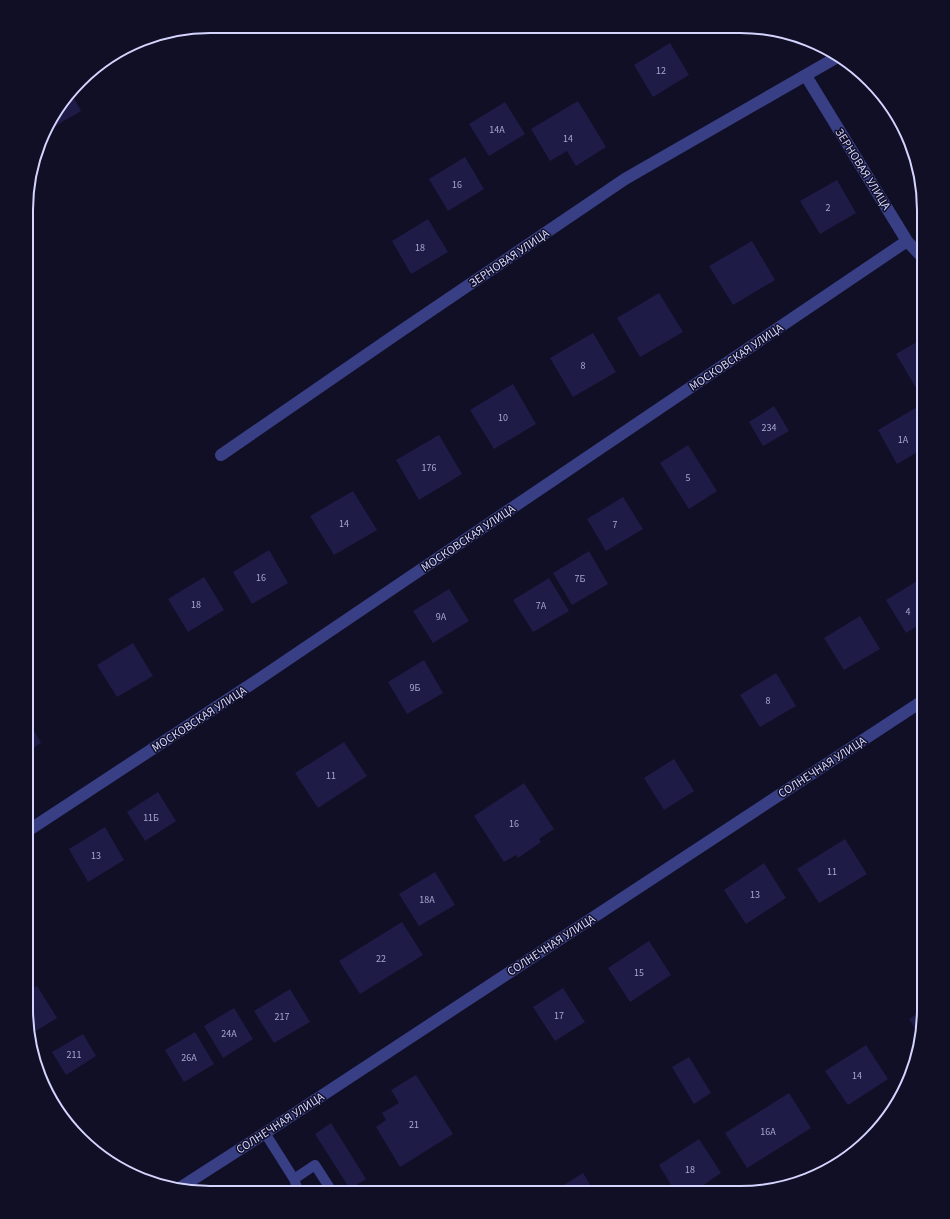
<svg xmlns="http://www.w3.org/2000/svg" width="950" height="1219" font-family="'Source Sans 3',sans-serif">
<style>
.building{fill:#1f1b47}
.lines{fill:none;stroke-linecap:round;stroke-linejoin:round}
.lane{stroke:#393f85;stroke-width:10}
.street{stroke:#393f85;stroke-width:12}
.labels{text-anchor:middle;stroke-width:3;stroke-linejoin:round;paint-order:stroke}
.number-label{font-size:10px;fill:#a7a6d1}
.street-label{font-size:12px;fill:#d4d4ff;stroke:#100f26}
.rim{fill:none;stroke:#d4d4ff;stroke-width:2}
</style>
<rect width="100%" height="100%" fill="#100f26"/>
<!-- building -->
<path class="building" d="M 670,43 L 689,75 L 653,97 L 634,65 Z
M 71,93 L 81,111 L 50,129 L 48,125 L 51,118 Z
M 578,101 L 606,147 L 576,166 L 567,151 L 550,161 L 531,129 Z
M 505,102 L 525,134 L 489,156 L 469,124 Z
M 465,157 L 484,189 L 448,211 L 429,179 Z
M 837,180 L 856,213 L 820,234 L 800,201 Z
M 428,219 L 448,252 L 411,274 L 392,241 Z
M 752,241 L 775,280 L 733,305 L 709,266 Z
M 659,293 L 683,332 L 640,357 L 617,318 Z
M 593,333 L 616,372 L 573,397 L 550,358 Z
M 924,338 L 924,391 L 919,393 L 896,354 Z
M 513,384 L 536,424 L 494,449 L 470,410 Z
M 924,403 L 924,448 L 897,464 L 878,430 Z
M 774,406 L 789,431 L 763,446 L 749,422 Z
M 439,435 L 462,474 L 419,500 L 396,460 Z
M 688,445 L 717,491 L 689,509 L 660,463 Z
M 353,491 L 377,530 L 334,555 L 310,516 Z
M 623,497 L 643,529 L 606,551 L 587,519 Z
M 269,550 L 288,583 L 252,604 L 233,572 Z
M 589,551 L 608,584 L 572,605 L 553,573 Z
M 204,577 L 224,610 L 188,632 L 168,599 Z
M 549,578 L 569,611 L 533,632 L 513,600 Z
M 922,578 L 924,581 L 924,622 L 906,633 L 886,600 Z
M 449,589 L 469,621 L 433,643 L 413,611 Z
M 860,616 L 880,649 L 844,670 L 824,638 Z
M 133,643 L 153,676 L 117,697 L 97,665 Z
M 424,660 L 443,693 L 407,714 L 388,682 Z
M 776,673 L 796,706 L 760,727 L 740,695 Z
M 27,718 L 41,743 L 27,752 Z
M 344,742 L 367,776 L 318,808 L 295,773 Z
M 674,759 L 694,791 L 664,810 L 644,778 Z
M 524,783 L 554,829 L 539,839 L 541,842 L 518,858 L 516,855 L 504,862 L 474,816 Z
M 158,792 L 176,821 L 145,841 L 127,812 Z
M 105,827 L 124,860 L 88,882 L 69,849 Z
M 845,839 L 867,874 L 819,903 L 797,869 Z
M 764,863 L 786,898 L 746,924 L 724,890 Z
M 435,872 L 455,905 L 419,926 L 399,894 Z
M 402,922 L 423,955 L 360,994 L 339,961 Z
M 649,941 L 671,975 L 630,1002 L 608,968 Z
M 37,986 L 57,1018 L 29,1035 L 26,1009 L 26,992 Z
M 563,988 L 585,1022 L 555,1041 L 533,1007 Z
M 290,989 L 310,1022 L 274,1043 L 254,1011 Z
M 234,1008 L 253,1039 L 223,1058 L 204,1026 Z
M 924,1010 L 924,1021 L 919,1035 L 909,1019 Z
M 195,1032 L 214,1064 L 184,1082 L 165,1050 Z
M 83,1034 L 96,1056 L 66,1075 L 52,1052 Z
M 866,1045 L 888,1079 L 848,1105 L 825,1071 Z
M 689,1057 L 711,1093 L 694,1104 L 672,1067 Z
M 416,1075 L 453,1134 L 400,1167 L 376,1127 L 386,1120 L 382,1113 L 399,1103 L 391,1090 Z
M 789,1093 L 811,1128 L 747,1168 L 725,1133 Z
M 331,1123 L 366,1179 L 350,1189 L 315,1134 Z
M 699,1139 L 721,1173 L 692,1193 L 676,1193 L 659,1165 Z
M 583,1173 L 595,1193 L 562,1193 L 559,1188 Z"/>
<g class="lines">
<!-- lane -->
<path class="lane" d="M 265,1133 L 294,1179 L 299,1193
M 294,1179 L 315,1165 L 333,1193"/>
<!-- street -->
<path class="street" d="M 806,76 L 907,241 L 924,259
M 221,455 L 398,333 L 625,179 L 839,56
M 26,832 L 259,679 L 907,241
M 178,1189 L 265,1133 L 924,700"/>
</g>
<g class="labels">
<!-- number labels -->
<g class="number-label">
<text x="661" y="74">12</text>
<text x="497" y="133">14А</text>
<text x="568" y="142">14</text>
<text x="457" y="188">16</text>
<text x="828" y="211">2</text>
<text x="420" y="251">18</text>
<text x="583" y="369">8</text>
<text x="503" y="421">10</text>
<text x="769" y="431">234</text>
<text x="903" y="443">1А</text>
<text x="429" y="471">176</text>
<text x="688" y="481">5</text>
<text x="344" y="527">14</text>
<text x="615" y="528">7</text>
<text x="261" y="581">16</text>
<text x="580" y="582">7Б</text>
<text x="196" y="608">18</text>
<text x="541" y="609">7А</text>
<text x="908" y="615">4</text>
<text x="441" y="620">9А</text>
<text x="415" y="691">9Б</text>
<text x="768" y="704">8</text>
<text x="331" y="779">11</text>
<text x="151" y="821">11Б</text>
<text x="514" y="827">16</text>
<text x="96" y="859">13</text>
<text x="832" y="875">11</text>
<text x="755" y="898">13</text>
<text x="427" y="903">18А</text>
<text x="381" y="962">22</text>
<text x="639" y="976">15</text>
<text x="559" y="1019">17</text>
<text x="282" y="1020">217</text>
<text x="229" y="1037">24А</text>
<text x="74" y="1058">211</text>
<text x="189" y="1061">26А</text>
<text x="857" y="1079">14</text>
<text x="414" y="1128">21</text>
<text x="768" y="1135">16А</text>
<text x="690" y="1173">18</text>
</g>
<!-- street labels -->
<g class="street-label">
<text transform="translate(863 169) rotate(58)" y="4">ЗЕРНОВАЯ УЛИЦА</text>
<text transform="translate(509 258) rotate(-34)" y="4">ЗЕРНОВАЯ УЛИЦА</text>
<text transform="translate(736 357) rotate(-34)" y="4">МОСКОВСКАЯ УЛИЦА</text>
<text transform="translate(468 538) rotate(-34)" y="4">МОСКОВСКАЯ УЛИЦА</text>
<text transform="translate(199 719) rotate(-33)" y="4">МОСКОВСКАЯ УЛИЦА</text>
<text transform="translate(822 767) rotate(-33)" y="4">СОЛНЕЧНАЯ УЛИЦА</text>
<text transform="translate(551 945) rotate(-33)" y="4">СОЛНЕЧНАЯ УЛИЦА</text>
<text transform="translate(280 1123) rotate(-33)" y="4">СОЛНЕЧНАЯ УЛИЦА</text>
</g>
</g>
<!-- crop -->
<path d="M0 0H950V1219H0ZM210 33H740A177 177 0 0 1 917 210V1009A177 177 0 0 1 740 1186H210A177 177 0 0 1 33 1009V210A177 177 0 0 1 210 33Z" fill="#100f26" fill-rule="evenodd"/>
<path class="rim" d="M210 33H740A177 177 0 0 1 917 210V1009A177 177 0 0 1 740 1186H210A177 177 0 0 1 33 1009V210A177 177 0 0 1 210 33Z"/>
</svg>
